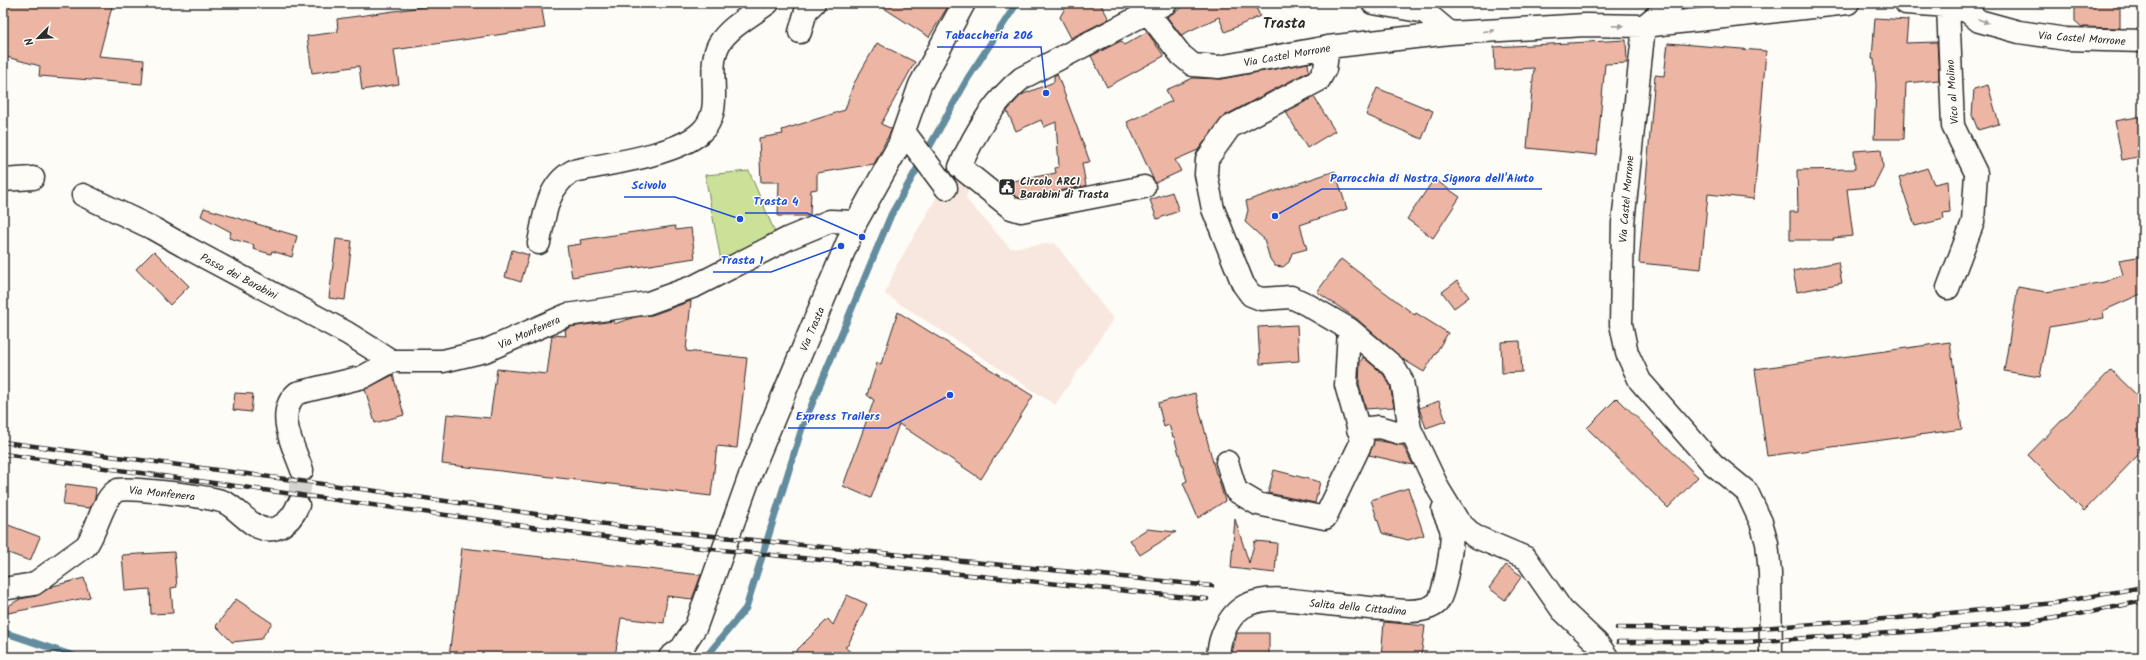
<svg xmlns="http://www.w3.org/2000/svg" width="2146" height="660" font-family="Kalam,sans-serif">
<style>
.built{fill:#f8e7de}
.green{fill:#cae197;stroke:#7a8661}
.lines{fill:none;stroke-linecap:round;stroke-linejoin:round}
.stream{stroke:#638d9e;stroke-width:7}
.building{fill:#edb5a3;stroke:#2b2b2b}
.minor-tunnel{stroke:#d3d2ce;stroke-width:22;stroke-dasharray:22 11;stroke-linecap:butt}
.minor-casing{stroke:#2b2b2b;stroke-width:25}
.minor{stroke:#fdfcf7;stroke-width:22}
.rail-casing{stroke:#2b2b2b;stroke-width:4.5}
.rail{stroke:#fdfcf7;stroke-width:3;stroke-dasharray:9;stroke-linecap:butt}
.oneway{fill:#9e9e9b}
.labels{text-anchor:middle;stroke-width:3;stroke-linejoin:round;paint-order:stroke}
.street-label{font-size:11px;fill:#2b2b2b;stroke:#fdfcf7}
.poi-label{font-size:11px;font-weight:bold;fill:#2b2b2b;stroke:#fdfcf7;text-anchor:start}
.district-label{font-size:15px;font-weight:bold;fill:#2b2b2b;stroke:#fdfcf7}
.leader{fill:none;stroke:#1d4ed8;stroke-width:1.5}
.callout-dot{fill:#1d4ed8;stroke:#fdfcf7;stroke-width:1.5}
.callout-label{font-size:12px;text-anchor:middle;font-weight:bold;fill:#1d4ed8;stroke:#fdfcf7;stroke-width:3;stroke-linejoin:round;paint-order:stroke}
</style>
<rect width="100%" height="100%" fill="#fdfcf7"/>
<filter id="ink" filterUnits="userSpaceOnUse"><feTurbulence type="fractalNoise" baseFrequency=".025" numOctaves="2"/><feDisplacementMap in="SourceGraphic" scale="8" xChannelSelector="R" yChannelSelector="G"/><feConvolveMatrix kernelMatrix="1 2 1 2 8 2 1 2 1" color-interpolation-filters="sRGB"/></filter>
<g filter="url(#ink)">
<!-- built -->
<path class="built" d="M 958,177 L 969,186 L 966,199 L 1010,248 L 1055,243 L 1113,319 L 1055,405 L 885,294 L 897,265 L 937,197 Z"/>
<!-- green -->
<path class="green" d="M 749,171 L 776,235 L 722,266 L 705,175 Z"/>
<g class="lines">
<!-- stream -->
<path class="stream" d="M 3,630 L 6,633 L 77,657
M 706,657 L 746,608 L 802,428 L 891,215 L 968,78 L 1017,3"/>
</g>
<!-- building -->
<path class="building" d="M 6,3 L 113,3 L 99,56 L 144,60 L 142,84 L 39,76 L 40,66 L 3,56 L 3,13 Z
M 451,3 L 541,3 L 545,28 L 394,50 L 399,84 L 362,90 L 359,66 L 312,73 L 307,36 L 338,32 L 337,19 Z
M 876,3 L 950,3 L 929,37 Z
M 1068,3 L 1100,3 L 1109,19 L 1071,38 L 1060,17 Z
M 1189,3 L 1254,3 L 1260,16 L 1225,32 L 1219,17 L 1181,35 L 1167,17 Z
M 2075,3 L 2120,3 L 2120,28 L 2082,27 L 2075,21 Z
M 1875,18 L 1908,20 L 1906,43 L 1937,42 L 1939,80 L 1906,83 L 1904,139 L 1874,139 L 1876,85 L 1874,59 L 1872,59 Z
M 1147,32 L 1164,56 L 1107,87 L 1091,56 L 1121,41 L 1124,45 Z
M 1626,40 L 1627,63 L 1605,64 L 1597,155 L 1527,148 L 1534,68 L 1495,70 L 1494,47 Z
M 877,43 L 915,62 L 881,124 L 892,129 L 874,164 L 817,173 L 817,189 L 811,190 L 810,216 L 778,216 L 779,182 L 761,182 L 759,138 L 783,134 L 782,130 L 845,110 L 853,85 Z
M 1668,43 L 1766,51 L 1754,199 L 1708,194 L 1701,269 L 1639,263 L 1655,75 L 1664,76 Z
M 1308,63 L 1309,71 L 1224,116 L 1198,150 L 1175,160 L 1181,171 L 1155,183 L 1127,122 L 1172,101 L 1166,90 L 1193,78 L 1221,79 Z
M 1057,74 L 1090,162 L 1082,163 L 1086,186 L 1022,198 L 1017,197 L 1006,188 L 1003,183 L 1056,173 L 1055,168 L 1059,167 L 1056,122 L 1044,127 L 1041,120 L 1016,131 L 1007,111 L 1021,95 L 1054,82 L 1054,76 Z
M 1988,85 L 1999,124 L 1978,130 L 1972,115 L 1974,89 Z
M 1377,88 L 1433,111 L 1422,139 L 1366,115 Z
M 1314,97 L 1335,131 L 1307,148 L 1286,112 Z
M 2143,116 L 2143,156 L 2122,160 L 2115,121 Z
M 1881,149 L 1883,167 L 1873,187 L 1847,189 L 1853,236 L 1833,238 L 1834,240 L 1790,240 L 1790,212 L 1798,212 L 1797,170 L 1855,169 L 1854,151 Z
M 1927,168 L 1934,184 L 1948,181 L 1950,212 L 1943,213 L 1944,219 L 1915,226 L 1899,178 Z
M 1335,171 L 1347,209 L 1300,225 L 1307,249 L 1292,253 L 1289,262 L 1283,267 L 1275,266 L 1270,259 L 1264,239 L 1245,222 L 1248,210 L 1246,201 Z
M 1434,179 L 1460,197 L 1433,238 L 1407,219 Z
M 1172,192 L 1179,211 L 1157,219 L 1150,200 Z
M 204,208 L 297,236 L 292,257 L 272,251 L 271,254 L 253,249 L 254,245 L 229,238 L 231,232 L 201,216 Z
M 675,226 L 676,230 L 691,228 L 695,258 L 572,277 L 567,246 L 581,244 L 580,240 Z
M 336,239 L 352,241 L 345,300 L 329,298 Z
M 512,250 L 529,255 L 521,282 L 505,277 Z
M 154,251 L 189,286 L 170,305 L 136,269 Z
M 2143,256 L 2143,293 L 2103,311 L 2104,318 L 2049,327 L 2040,377 L 2004,371 L 2018,287 L 2046,292 L 2104,282 L 2123,275 L 2119,260 Z
M 1341,259 L 1415,315 L 1416,313 L 1448,333 L 1424,372 L 1404,360 L 1357,319 L 1317,292 Z
M 1838,262 L 1842,283 L 1797,292 L 1793,271 Z
M 1457,281 L 1469,297 L 1454,308 L 1442,292 Z
M 691,301 L 686,351 L 747,358 L 737,448 L 717,446 L 711,496 L 442,464 L 447,414 L 490,418 L 497,369 L 547,374 L 552,335 L 566,336 L 565,330 L 570,327 L 614,321 L 614,324 L 635,317 L 652,315 Z
M 898,312 L 1033,396 L 981,479 L 899,424 L 871,498 L 843,486 L 874,400 L 867,395 L 877,363 L 881,364 Z
M 1297,325 L 1299,361 L 1260,364 L 1258,327 Z
M 1520,341 L 1522,372 L 1502,373 L 1501,342 Z
M 1950,342 L 1962,429 L 1767,456 L 1755,369 Z
M 1363,357 L 1383,374 L 1390,385 L 1394,407 L 1366,409 L 1359,384 L 1360,363 Z
M 2111,370 L 2143,401 L 2143,450 L 2084,511 L 2028,455 Z
M 393,375 L 404,415 L 375,423 L 365,389 Z
M 235,393 L 253,394 L 251,412 L 233,410 Z
M 1195,393 L 1216,474 L 1217,474 L 1225,501 L 1198,518 L 1183,483 L 1187,481 L 1174,437 L 1173,437 L 1169,425 L 1164,427 L 1158,403 Z
M 1617,398 L 1698,477 L 1668,508 L 1587,428 Z
M 1439,401 L 1446,421 L 1426,428 L 1419,408 Z
M 1374,440 L 1403,445 L 1413,465 L 1369,455 Z
M 1274,470 L 1320,482 L 1315,503 L 1268,493 Z
M 66,484 L 96,488 L 95,498 L 90,508 L 63,505 Z
M 1408,488 L 1424,535 L 1408,540 L 1382,533 L 1371,500 Z
M 1235,519 L 1249,563 L 1255,541 L 1277,543 L 1275,573 L 1231,568 Z
M 3,523 L 40,537 L 30,561 L 3,551 Z
M 1147,529 L 1176,532 L 1140,555 L 1130,540 Z
M 462,548 L 701,575 L 692,599 L 667,596 L 664,623 L 621,618 L 615,657 L 449,657 Z
M 174,552 L 177,587 L 171,588 L 173,613 L 151,614 L 150,589 L 125,591 L 122,555 Z
M 1506,565 L 1522,576 L 1505,600 L 1489,588 Z
M 84,578 L 90,597 L 3,614 L 3,609 L 20,599 L 36,596 L 53,586 Z
M 847,595 L 867,604 L 848,645 L 845,647 L 856,657 L 790,657 L 828,619 L 833,625 Z
M 236,599 L 272,623 L 261,639 L 232,642 L 216,626 Z
M 1384,622 L 1425,626 L 1421,657 L 1381,657 Z
M 1237,633 L 1269,633 L 1269,657 L 1231,657 Z"/>
<g class="lines">
<!-- minor-tunnel -->
<path class="minor-tunnel" d="M 298,505 L 302,470"/>
<!-- minor casing -->
<g class="minor-casing">
<path id="minor" d="M 1373,3 L 1425,12 L 1450,33
M 1672,3 L 1644,26 L 1623,223 L 1621,324 L 1627,353 L 1640,381 L 1713,464 L 1747,492 L 1761,522 L 1767,543 L 1770,573 L 1771,657
M 1906,3 L 1948,6 L 1967,11 L 1979,21 L 2019,32 L 2066,39 L 2143,41
M 1948,6 L 1953,126 L 1976,173 L 1973,222 L 1948,288
M 1148,13 L 1181,55 L 1193,65 L 1219,67 L 1328,47 L 1450,33 L 1585,25 L 1644,26 L 1848,3
M 800,32 L 806,11 L 814,3
M 1328,47 L 1325,69 L 1319,80 L 1230,127 L 1207,159 L 1206,174 L 1213,209 L 1243,284 L 1251,295 L 1261,299 L 1291,297 L 1306,304 L 1349,329 L 1393,366 L 1402,381 L 1410,429 L 1439,490 L 1458,521 L 1474,536 L 1526,558 L 1562,610 L 1597,643 L 1607,657
M 905,133 L 946,188
M 3,180 L 33,178
M 1144,187 L 1021,211 L 1011,208 L 960,167 C 974,134 994,101 1022,78 L 1166,3
M 83,195 L 152,228 L 184,246 L 347,333 L 392,361
M 539,243 C 544,217 547,185 573,171 C 606,164 676,155 700,133 C 727,110 704,72 719,44 C 729,27 752,15 768,3
M 1358,429 L 1379,427 L 1400,433 L 1410,429
M 1227,462 L 1236,491 L 1258,504 L 1325,518 L 1362,441 L 1346,385 L 1349,329
M 302,470 C 294,447 274,413 297,393 L 363,377 L 392,361 L 443,361 L 485,351 L 567,315 L 648,303 L 695,286 L 789,238 L 830,221 L 856,222
M 3,589 L 34,584 L 86,546 C 97,532 103,496 118,490 C 130,487 212,497 224,502 C 242,510 256,538 279,527 C 289,522 294,515 298,505
M 670,657 L 682,648 L 696,626 L 752,470 L 856,222 L 899,145 L 920,85 L 964,3
M 1218,657 C 1219,637 1229,612 1249,604 C 1270,595 1297,601 1319,603 C 1348,606 1378,609 1408,611 C 1417,611 1429,610 1437,603 C 1445,595 1454,540 1451,529 C 1449,522 1445,516 1443,509"/>
</g>
<!-- minor -->
<use href="#minor" class="minor"/>
<!-- rail casing -->
<g class="rail-casing">
<path id="rail" d="M 3,442 L 369,490 L 633,528 L 1212,586
M 3,454 L 634,541 L 1207,599
M 1617,628 L 1746,629 L 1898,618 L 2055,603 L 2143,587
M 1618,642 L 1747,642 L 1905,632 L 2031,622 L 2091,612 L 2143,601"/>
</g>
<!-- rail -->
<use href="#rail" class="rail"/>
</g>
<!-- one-way arrows -->
<defs><path id="oneway-solid" d="M-6-.8H1V-3.2L6.5 0L1 3.2V.8H-6Z"/></defs>
<g class="oneway">
<use href="#oneway-solid" transform="translate(1983 21) rotate(21)"/>
<use href="#oneway-solid" transform="translate(1618 26) rotate(1)"/>
<use href="#oneway-solid" transform="translate(1489 31) rotate(-4)"/>
</g>
</g>
<!-- icons -->
<defs>
<g id="civic-square" transform="scale(0.9)"><rect x="-9" y="-9" width="18" height="18" rx="4" fill="#2b2b2b" stroke="#fdfcf7"/><path d="M-.6-6.5H3V-4.5H.6V-3L4-1V1h2V6H-6V1h2V-1L-.6-3ZM-1.2 2.5V6h2.4V2.5Z" fill="#fff"/></g>
</defs>
<g fill-rule="evenodd">
<use href="#civic-square" x="1007" y="187"/>
</g>
<g class="labels">
<!-- street labels -->
<g class="street-label">
<text transform="translate(2082 38) rotate(4)" y="4">Via Castel Morrone</text>
<text transform="translate(1287 55) rotate(-10)" y="4">Via Castel Morrone</text>
<text transform="translate(1952 92) rotate(-94)" y="4">Vico al Molino</text>
<text transform="translate(1626 199) rotate(-85)" y="4">Via Castel Morrone</text>
<text transform="translate(239 276) rotate(28)" y="4">Passo dei Barabini</text>
<text transform="translate(812 329) rotate(-67)" y="4">Via Trasta</text>
<text transform="translate(529 332) rotate(-24)" y="4">Via Monfenera</text>
<text transform="translate(162 493) rotate(6)" y="4">Via Monfenera</text>
<text transform="translate(1358 607) rotate(5)" y="4">Salita della Cittadina</text>
</g>
<!-- poi labels -->
<g class="poi-label">
<text x="1020" y="185">Circolo ARCI<tspan x="1020" dy="13">Barabini di Trasta</tspan></text>
</g>
<!-- district labels -->
<g class="district-label">
<text x="1284" y="28">Trasta</text>
</g>
</g>
<!-- callouts -->
<path class="leader" d="M1046 93L1041 47H937M1275 216L1322 189H1542M740 219L675 197H624M862 237L807 213H745M841 246L771 272H713M950 395L888 428H788"/>
<g class="callout-dot">
<circle cx="1046" cy="93" r="4"/>
<circle cx="1275" cy="216" r="4"/>
<circle cx="740" cy="219" r="4"/>
<circle cx="862" cy="237" r="4"/>
<circle cx="841" cy="246" r="4"/>
<circle cx="950" cy="395" r="4"/>
</g>
<g class="callout-label">
<text x="989" y="39">Tabaccheria 206</text>
<text x="1432" y="182">Parrocchia di Nostra Signora dell'Aiuto</text>
<text x="649" y="189">Scivolo</text>
<text x="776" y="205">Trasta 4</text>
<text x="742" y="264">Trasta 1</text>
<text x="838" y="420">Express Trailers</text>
</g>
<!-- margin -->
<rect width="2146" height="660" fill="none" stroke="#fdfcf7" stroke-width="16"/>
<rect x="8" y="8" width="2130" height="644" fill="none" stroke="#2b2b2b" stroke-width="1.5" filter="url(#ink)"/>
<!-- north arrow -->
<g transform="translate(38 38) rotate(246)" stroke="#fdfcf7" stroke-width="3" paint-order="stroke">
<path d="M0-3L7 15L0 10L-7 15Z" fill="#2b2b2b"/>
<text y="-6" font-size="11" font-weight="bold" text-anchor="middle" fill="#2b2b2b">N</text>
</g>
</svg>
